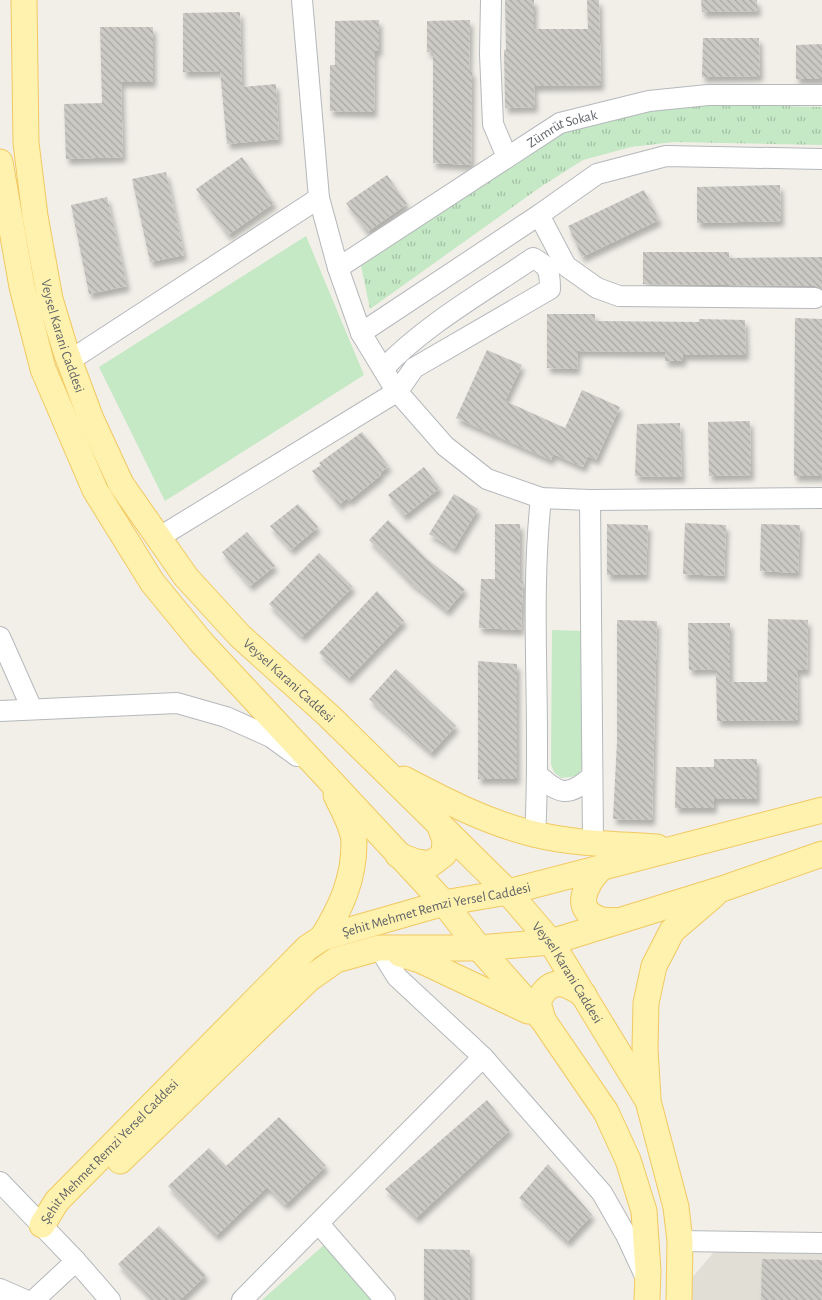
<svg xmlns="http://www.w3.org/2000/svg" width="822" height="1300" font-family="'Alegreya Sans',sans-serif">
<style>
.education{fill:#e1ded6}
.grass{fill:url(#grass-tufts)}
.park{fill:#c5e8c5}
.building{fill:url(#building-back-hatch);filter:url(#shadow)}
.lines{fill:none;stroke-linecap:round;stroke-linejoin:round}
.minor-casing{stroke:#b5b8bc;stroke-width:22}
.major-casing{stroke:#f2c960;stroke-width:27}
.minor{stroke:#fff;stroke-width:20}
.major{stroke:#fff2af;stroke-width:25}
.labels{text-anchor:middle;stroke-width:4.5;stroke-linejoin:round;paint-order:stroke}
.street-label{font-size:14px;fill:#5f6368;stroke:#fff}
</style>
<defs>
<pattern id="grass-tufts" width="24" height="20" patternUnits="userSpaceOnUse" patternTransform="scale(1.25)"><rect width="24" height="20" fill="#c5e8c5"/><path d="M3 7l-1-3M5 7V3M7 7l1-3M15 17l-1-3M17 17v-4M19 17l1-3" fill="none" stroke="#a3c0a4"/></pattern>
<pattern id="building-back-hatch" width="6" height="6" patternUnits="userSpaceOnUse" patternTransform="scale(1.25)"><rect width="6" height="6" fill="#cccac5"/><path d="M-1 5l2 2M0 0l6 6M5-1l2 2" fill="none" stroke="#a9a8a4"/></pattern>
<filter id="shadow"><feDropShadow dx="3" dy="5.5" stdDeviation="2.5" flood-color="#0004"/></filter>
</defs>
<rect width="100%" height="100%" fill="#f1efe8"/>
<!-- education -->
<path class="education" d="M 822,1233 L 822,1300 L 691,1300 L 691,1279 L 729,1234 Z"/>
<!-- grass -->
<path class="grass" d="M 701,104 L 822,107 L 822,145 L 674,142 L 631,147 L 583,160 L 542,186 L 370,309 L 361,266 L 556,132 L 649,111 Z"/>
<!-- park -->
<path class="park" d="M 306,236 L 364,375 L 165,501 L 99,367 Z
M 552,630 L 584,631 L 582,767 L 578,776 L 561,778 L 554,772 L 551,764 Z
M 325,1244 L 377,1300 L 262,1300 Z"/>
<!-- building -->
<path class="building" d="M 505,0 L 534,0 L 534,29 L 588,29 L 587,0 L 599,0 L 601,85 L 534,86 L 535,107 L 505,108 L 504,50 L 506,50 Z
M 701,0 L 757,0 L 758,11 L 702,12 Z
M 240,12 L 242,87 L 276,84 L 279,139 L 227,144 L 220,71 L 183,72 L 183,13 Z
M 379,20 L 379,51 L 375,51 L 374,112 L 330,111 L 330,65 L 335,65 L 335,21 Z
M 470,20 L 469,71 L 472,71 L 471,165 L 433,163 L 433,52 L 427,52 L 427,21 Z
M 100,27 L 153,27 L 153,82 L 121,82 L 123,157 L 66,159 L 64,104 L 102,103 Z
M 703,38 L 759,38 L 760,76 L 702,77 Z
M 822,44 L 822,79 L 796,79 L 796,45 Z
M 242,157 L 274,203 L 228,235 L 196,189 Z
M 166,172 L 184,255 L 150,262 L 132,179 Z
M 387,175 L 407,204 L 367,232 L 346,203 Z
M 780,185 L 781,221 L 697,223 L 697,187 Z
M 644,190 L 659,220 L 582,257 L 568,226 Z
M 107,197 L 127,286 L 89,294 L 71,205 Z
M 643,252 L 729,252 L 729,258 L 822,257 L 822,289 L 815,286 L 643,284 Z
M 547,314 L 595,314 L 595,321 L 699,322 L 699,319 L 745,320 L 746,355 L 683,355 L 683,361 L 665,361 L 665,352 L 578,351 L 577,369 L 547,368 Z
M 795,318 L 822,319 L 822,476 L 794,476 Z
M 487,350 L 522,365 L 505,401 L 565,428 L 582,390 L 620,407 L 596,460 L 588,456 L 583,467 L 553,454 L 551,460 L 456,418 Z
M 750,421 L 751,475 L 709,476 L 708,422 Z
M 680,423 L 682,477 L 635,476 L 637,424 Z
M 362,432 L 389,466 L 380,473 L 381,475 L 349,501 L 347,498 L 339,505 L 312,471 L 321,465 L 319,463 Z
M 424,467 L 440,488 L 404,516 L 388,495 Z
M 454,494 L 478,509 L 454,549 L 429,534 Z
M 298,504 L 318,527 L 291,550 L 270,526 Z
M 388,520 L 427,559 L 465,589 L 447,611 L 411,583 L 369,540 Z
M 685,523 L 726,525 L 724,576 L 683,574 Z
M 495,524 L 520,524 L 520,580 L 523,581 L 521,630 L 479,628 L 481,579 L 495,579 Z
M 607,524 L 648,525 L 646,575 L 607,575 Z
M 761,524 L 800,525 L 798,573 L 760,571 Z
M 247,532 L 275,566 L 250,586 L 222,552 Z
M 319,553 L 353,587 L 302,637 L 269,604 Z
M 377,591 L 404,621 L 348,679 L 319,653 Z
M 768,619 L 808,620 L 807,670 L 797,670 L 798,720 L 717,721 L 716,669 L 689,670 L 688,623 L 730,623 L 730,682 L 767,682 Z
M 617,620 L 657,621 L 652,820 L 613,819 L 617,742 Z
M 478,661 L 517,664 L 517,779 L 478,779 Z
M 396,669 L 456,726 L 431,753 L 369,699 Z
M 714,759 L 757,759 L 757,799 L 714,799 L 714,808 L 675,808 L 676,767 L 714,767 Z
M 487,1100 L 510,1130 L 416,1218 L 385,1189 Z
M 279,1117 L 326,1166 L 285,1205 L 267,1187 L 216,1236 L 168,1186 L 209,1148 L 226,1166 Z
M 548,1164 L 592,1215 L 567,1242 L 519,1198 Z
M 159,1226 L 206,1275 L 180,1300 L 152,1300 L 118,1264 Z
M 424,1249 L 470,1250 L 470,1300 L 424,1300 Z
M 762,1259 L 822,1260 L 822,1300 L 761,1300 Z"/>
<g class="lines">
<!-- minor casing -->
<g class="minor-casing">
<g id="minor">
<path d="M 302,0 L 319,198 L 338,268 L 361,333 L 395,389 L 445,446 L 487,479 L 541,498 L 590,500 L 822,498"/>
<path d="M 491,0 L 490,54 L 493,124 L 507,157"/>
<path d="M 539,215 L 566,266 L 597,288 L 619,296 L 815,298"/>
<path id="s1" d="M 338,268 L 560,123 L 649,101 L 708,95 L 822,95"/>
<path d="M 361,333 L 539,215 L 597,174 L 666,156 L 822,159"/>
<path d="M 69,361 L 319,198"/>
<path d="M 590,500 L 593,843"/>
<path d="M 158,538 L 398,391 L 414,368 L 550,289 C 550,271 549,266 533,258 C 482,293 426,324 383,369"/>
<path d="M 0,637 L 32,709"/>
<path d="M 0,711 L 177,703 L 226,717 L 271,737 L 297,756"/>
<path d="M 538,775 C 560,795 568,797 591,777"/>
<path d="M 535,834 C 542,723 529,609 541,498"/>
<path d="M 379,948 L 397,977 L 483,1057 L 602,1193 L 626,1235 L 646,1278"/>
<path d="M 0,1182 L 76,1261 L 110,1300"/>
<path d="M 319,1224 L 385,1300"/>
<path d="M 680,1241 L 822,1243"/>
<path d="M 0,1289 L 25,1300"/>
<path d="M 34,1300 L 76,1261"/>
<path d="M 242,1300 L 483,1057"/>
</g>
</g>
<!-- major casing -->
<g class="major-casing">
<g id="major">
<path id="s2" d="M 24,0 L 26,143 L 35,216 L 50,299 L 66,352 L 91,419 L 121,484 L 186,577 L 240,636 L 329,716 L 439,824 L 508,892 L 551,942 L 648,1101 L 676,1207 L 680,1241 L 679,1300"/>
<path d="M 0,162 L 22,287 L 43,369 L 95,490 L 152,582 L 201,642 L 444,903 L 479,948 L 543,1020 L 606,1112 L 628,1160 L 644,1211 L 648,1271 L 647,1300"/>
<path d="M 404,779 C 446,801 488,823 534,834 C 574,844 616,844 657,847"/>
<path d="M 398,855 L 416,862 L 431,864 L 444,854 L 445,840 L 439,824"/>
<path d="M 599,870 C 586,884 572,909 599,919 C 604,921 613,920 619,921"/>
<path d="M 322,938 C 341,908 354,879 354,843 C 354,828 342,808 336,795"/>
<path d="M 400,954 L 420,960 L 528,1011"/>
<path d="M 543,1020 L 538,1002 C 550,976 565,982 584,995"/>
<path d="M 648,1098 L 645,1049 L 646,1003 L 654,966 L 672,931 L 714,895"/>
<path d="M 120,1161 L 309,979 L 336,960 L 379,948 L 479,948 L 551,942 L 722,889 L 822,854"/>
<path id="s3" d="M 42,1225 L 57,1201 L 307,948 L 322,938 L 444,903 L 508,892 L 822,810"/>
</g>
</g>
<!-- minor -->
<use href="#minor" class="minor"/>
<!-- major -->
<use href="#major" class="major"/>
</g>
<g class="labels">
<!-- street labels -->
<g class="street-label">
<text dy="5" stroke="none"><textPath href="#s1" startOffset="265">Zümrüt Sokak</textPath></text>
<text dy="5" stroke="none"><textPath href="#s2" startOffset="340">Veysel Karani Caddesi</textPath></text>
<text dy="5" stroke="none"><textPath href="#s2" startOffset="759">Veysel Karani Caddesi</textPath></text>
<text dy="5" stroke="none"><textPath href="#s3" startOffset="520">Şehit Mehmet Remzi Yersel Caddesi</textPath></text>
<text dy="5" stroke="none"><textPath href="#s2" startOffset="1164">Veysel Karani Caddesi</textPath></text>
<text dy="5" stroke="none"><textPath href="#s3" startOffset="100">Şehit Mehmet Remzi Yersel Caddesi</textPath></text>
</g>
</g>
</svg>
